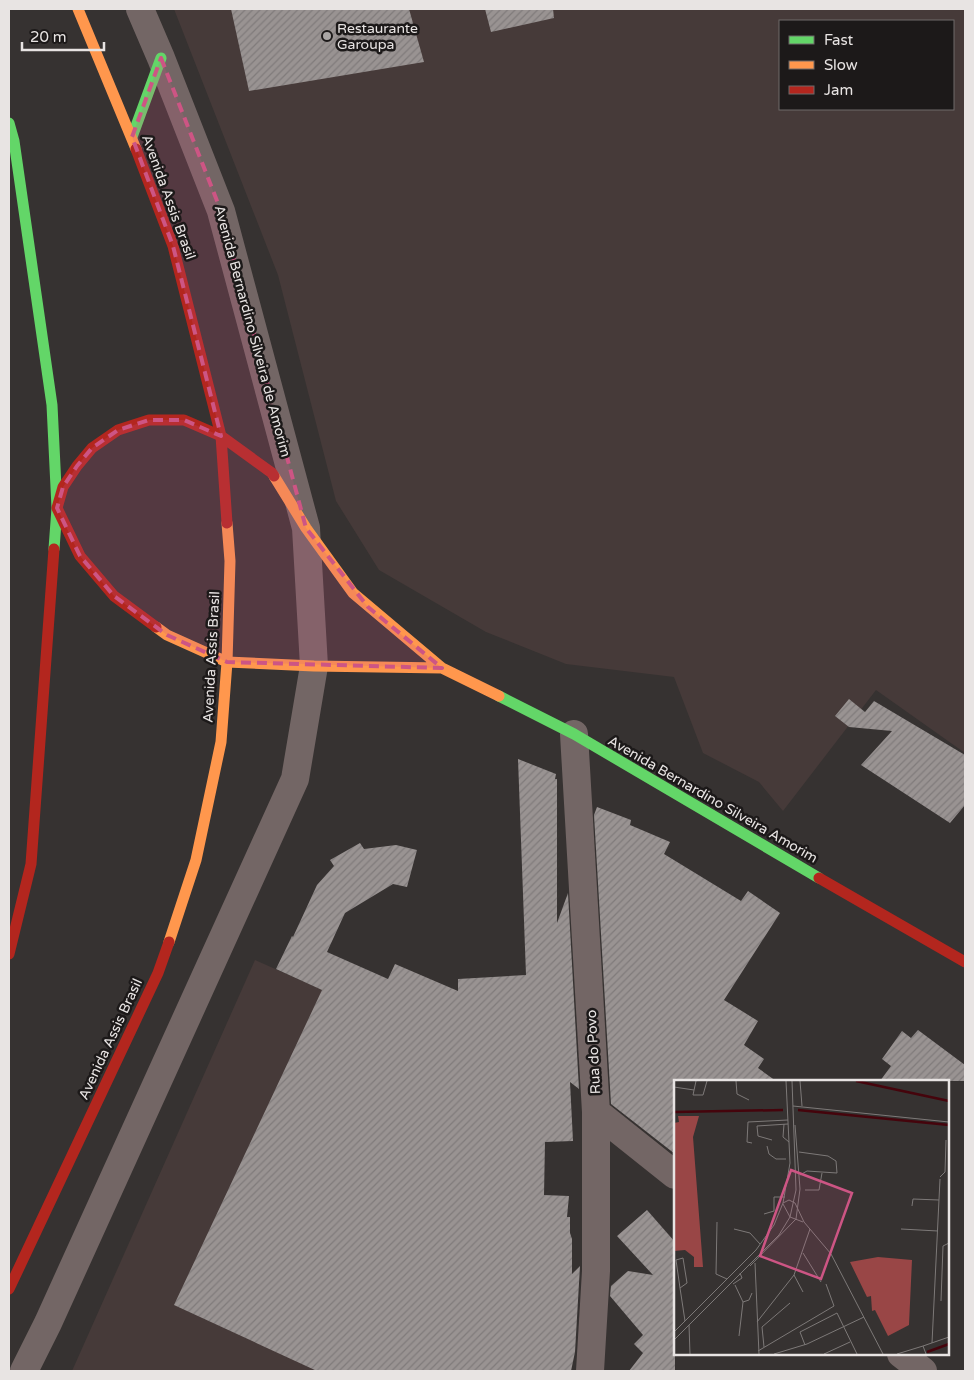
<svg xmlns="http://www.w3.org/2000/svg" width="974" height="1380" font-family="'Varela Round',sans-serif">
<style>
.built{fill:#463a39;fill-rule:evenodd}
.building{fill:url(#building-hatch)}
.lines{fill:none;stroke-linecap:round;stroke-linejoin:round}
.street{stroke:#736665;stroke-width:28}
.fast{stroke:#63d668;stroke-width:11}
.slow{stroke:#ff974d;stroke-width:11}
.jam{stroke:#b3261e;stroke-width:11}
.marked{fill:#cd5584;fill-opacity:0.2;stroke:#cd5584;stroke-width:4;stroke-dasharray:10 6;stroke-linejoin:round}
.poi-dot{fill:#aaa6a5;stroke:#1c1919;stroke-width:2}
.labels{text-anchor:middle;stroke-width:5;stroke-linejoin:round;paint-order:stroke}
.poi-label{font-size:14px;fill:#e8e4e3;stroke:#1c1919;text-anchor:start}
.street-label{font-size:14px;fill:#e8e4e3;stroke:#1c1919}
.inset-river{fill:none;stroke:#45040c;stroke-width:2.5}
.inset-road{fill:none;stroke:#7d7978;stroke-width:1}
.view{fill:#cd5584;fill-opacity:0.15;stroke:#cd5584;stroke-width:2.5}
.inset-edge{fill:none;stroke:#e8e4e3;stroke-width:2.5}
</style>
<defs>
<pattern id="building-hatch" width="6" height="6" patternUnits="userSpaceOnUse" patternTransform="scale(1.25)"><rect width="6" height="6" fill="#999392"/><path d="M-1 1l2-2M0 6l6-6M5 7l2-2" fill="none" stroke="#807b7b"/></pattern>
</defs>
<rect width="100%" height="100%" fill="#363231"/>
<!-- built -->
<path class="built" d="M 174,9 L 965,9 L 965,753 L 876,690 L 783,811 L 759,782 L 703,753 L 674,677 L 566,664 L 486,632 L 379,570 L 336,501 L 278,275 ZM 780,21 L 953,21 L 953,109 L 780,109 Z
M 255,960 L 413,1030 L 478,1348 L 473,1371 L 72,1371 Z"/>
<!-- building -->
<path class="building" d="M 231,9 L 409,9 L 424,62 L 249,91 Z
M 485,9 L 553,9 L 554,18 L 491,32 Z
M 849,699 L 865,712 L 874,701 L 965,755 L 965,805 L 950,823 L 861,765 L 892,731 L 849,727 L 835,716 Z
M 518,759 L 556,774 L 555,779 L 557,779 L 557,923 L 568,893 L 579,1089 L 570,1082 L 573,1141 L 545,1142 L 544,1195 L 569,1196 L 567,1217 L 570,1217 L 570,1233 L 572,1239 L 572,1274 L 580,1266 L 575,1352 L 571,1371 L 317,1371 L 174,1305 L 322,990 L 276,969 L 292,936 L 293,937 L 317,885 L 334,866 L 330,860 L 360,843 L 364,849 L 396,845 L 417,850 L 407,887 L 393,884 L 345,913 L 327,952 L 388,979 L 395,964 L 458,991 L 458,979 L 526,975 Z
M 597,807 L 631,820 L 630,825 L 670,842 L 664,854 L 741,901 L 748,891 L 780,913 L 724,1000 L 758,1021 L 744,1045 L 764,1059 L 758,1068 L 776,1081 L 675,1081 L 675,1154 L 611,1104 L 594,815 Z
M 918,1030 L 965,1065 L 965,1081 L 880,1081 L 891,1066 L 882,1059 L 902,1031 L 911,1038 Z
M 647,1210 L 675,1242 L 675,1371 L 629,1371 L 643,1353 L 634,1344 L 643,1335 L 610,1296 L 611,1286 L 628,1271 L 653,1275 L 617,1236 Z"/>
<g class="lines">
<!-- street -->
<path class="street" d="M 574,734 L 596,1112 L 596,1271 L 590,1371
M 596,1112 L 675,1175
M 901,1354 L 923,1371
M 24,1371 L 48,1323 L 295,779 L 314,666 L 306,528 L 221,211 L 161,58 L 140,9"/>
<!-- fast -->
<path class="fast" d="M 9,123 L 14,141 L 52,405 L 57,508 L 54,549
M 132,137 L 161,58
M 499,696 L 574,734 L 819,878"/>
<!-- slow -->
<path class="slow" d="M 78,9 L 136,149
M 274,476 L 306,528 L 353,593 L 442,668 L 499,696
M 156,627 L 167,635 L 227,662 L 314,666 L 442,668
M 169,942 L 196,860 L 221,742 L 227,662 L 230,561 L 227,523"/>
<!-- jam -->
<path class="jam" d="M 136,149 L 173,246 L 221,436 L 227,523
M 156,627 L 114,596 L 80,556 L 57,508 L 63,487 L 77,466 L 92,448 L 118,430 L 149,420 L 184,420 L 221,436 L 272,473 L 274,476
M 819,878 L 965,962
M 9,954 L 31,864 L 54,549
M 9,1289 L 158,973 L 169,942"/>
</g>
<!-- marked area -->
<path class="marked" d="M 161,58 L 221,211 L 306,528 L 368,607 L 442,668 L 227,662 L 167,635 L 114,596 L 80,556 L 57,508 L 63,487 L 77,466 L 92,448 L 118,430 L 149,420 L 184,420 L 221,436 L 173,246 L 132,137 Z"/>
<!-- markers -->
<circle class="poi-dot" cx="327" cy="36" r="5"/>
<g class="labels">
<!-- poi labels -->
<g class="poi-label">
<text x="337" y="33">Restaurante<tspan x="337" dy="16">Garoupa</tspan></text>
</g>
<!-- street labels -->
<g class="street-label">
<text transform="translate(169 197) rotate(70)" y="5">Avenida Assis Brasil</text>
<text transform="translate(253 331) rotate(75)" y="5">Avenida Bernardino Silveira de Amorim</text>
<text transform="translate(211 657) rotate(-87)" y="5">Avenida Assis Brasil</text>
<text transform="translate(713 799) rotate(30)" y="5">Avenida Bernardino Silveira Amorim</text>
<text transform="translate(110 1039) rotate(-65)" y="5">Avenida Assis Brasil</text>
<text transform="translate(593 1052) rotate(-93)" y="5">Rua do Povo</text>
</g>
</g>
<!-- overview -->
<g transform="translate(674 1080)">
<rect width="275" height="275" fill="#363231"/>
<path d="M 4,36 L 25,36 L 19,57 L 29,187 L 20,187 L 20,177 L 11,170 L 0,171 L 0,43 L 5,42 ZM 204,177 L 238,180 L 235,245 L 214,256 L 201,230 L 198,231 L 197,216 L 193,217 L 176,182 Z" fill="#994646"/>
<path class="inset-river" d="M 182,1 L 275,21M 124,30 L 275,45M 0,32 L 109,30M 253,272 L 275,264"/>
<path class="inset-road" d="M 22,1 L 19,15 L 29,15 L 33,1M 62,1 L 63,14 L 75,20M 126,1 L 128,26M 0,7 L 20,10M 119,26 L 275,42M 110,44 L 109,57 L 115,62M 98,60 L 84,56 L 83,46 L 114,44M 78,63 L 73,62 L 74,42 L 114,40M 93,66 L 95,74 L 102,79 L 112,79M 125,72 L 154,76 L 162,81 L 163,93 L 133,91 L 126,95M 266,97 L 271,92 L 272,60M 131,110 L 145,110 L 148,93M 109,123 L 115,120 L 121,123 L 130,142 L 157,174 L 209,274M 109,124 L 116,137 L 129,142M 238,126 L 239,119 L 265,120M 90,134 L 100,131 L 100,117 L 111,117M 43,142 L 42,194 L 53,199M 60,149 L 76,153 L 86,164M 227,149 L 264,151M 129,173 L 147,202M 81,183 L 85,274M 76,186 L 122,139 L 126,109 L 121,45M 120,195 L 129,212M 59,204 L 68,198 L 66,193M 61,205 L 69,222 L 75,220 L 78,213M 6,208 L 2,180 L 9,178 L 13,203 L 6,208 L 11,241M 267,221 L 269,166 L 275,163M 83,242 L 120,195 L 136,149M 15,245 L 16,274M 0,252 L 82,170 L 100,145 L 109,123 L 116,83 L 112,1M 65,256 L 69,222M 0,260 L 105,155 L 116,137 L 122,110 L 118,1M 258,263 L 266,99M 131,265 L 126,252 L 163,233 L 183,274M 249,266 L 275,257M 90,267 L 88,247 L 116,223M 84,271 L 160,226 L 152,204M 100,274 L 133,264 L 190,237M 150,274 L 176,262M 223,274 L 249,266 L 252,274"/>
<path class="view" d="M 117,90 L 178,113 L 147,199 L 86,176 Z"/>
<rect width="275" height="275" class="inset-edge"/>
</g>
<!-- border -->
<rect width="974" height="1380" fill="none" stroke="#e8e4e3" stroke-width="20"/>
<!-- legend -->
<rect x="779" y="20" width="175" height="90" fill="#1c1919" stroke="#6e6a6a"/>
<rect x="789" y="36" width="25" height="8" fill="#63d668" stroke="#6e6a6a"/>
<text x="824" y="45" font-size="15" fill="#e8e4e3">Fast</text>
<rect x="789" y="61" width="25" height="8" fill="#ff974d" stroke="#6e6a6a"/>
<text x="824" y="70" font-size="15" fill="#e8e4e3">Slow</text>
<rect x="789" y="86" width="25" height="8" fill="#b3261e" stroke="#6e6a6a"/>
<text x="824" y="95" font-size="15" fill="#e8e4e3">Jam</text>
<!-- scale -->
<path d="M22 42v8h82v-8" fill="none" stroke="#e8e4e3" stroke-width="2.5"/>
<text x="30" y="42" font-size="15" fill="#e8e4e3" stroke="#1c1919" stroke-width="4" paint-order="stroke">20 m</text>
</svg>
